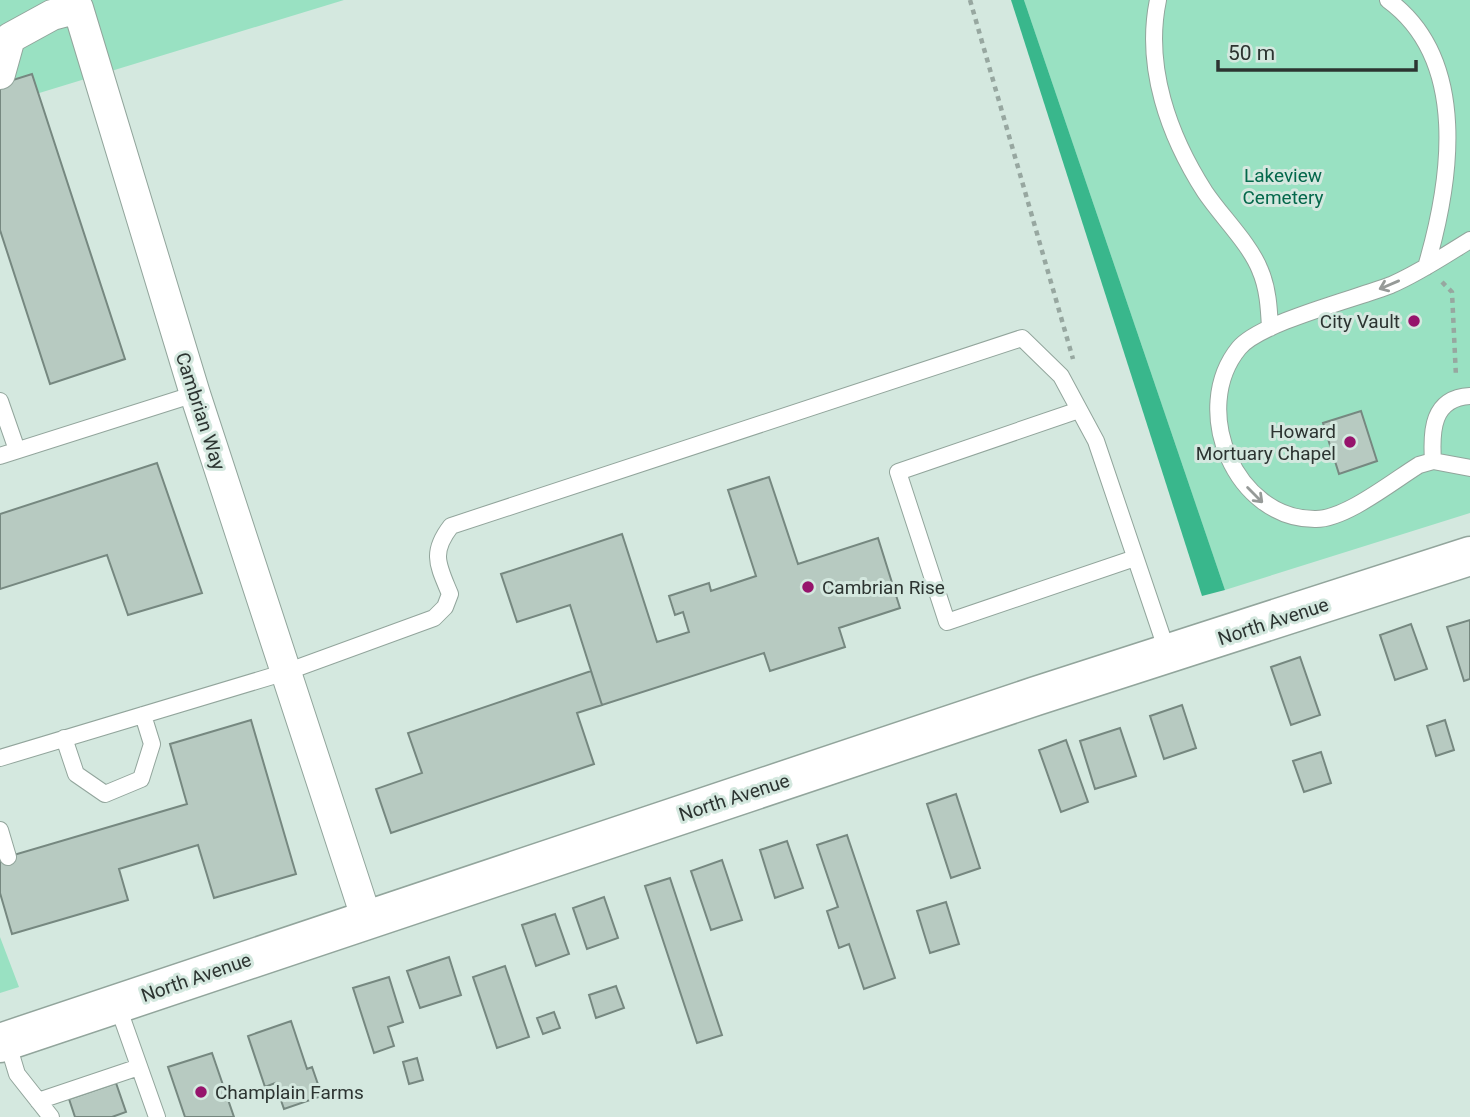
<svg xmlns="http://www.w3.org/2000/svg" width="1470" height="1117" font-family="Roboto,sans-serif">
<style>
.green{fill:#99e1c2}
.forest{fill:#39b78c}
.building{fill:#b7cac1;stroke:#768880;stroke-width:2}
.lines{fill:none;stroke-linecap:round;stroke-linejoin:round}
.service-casing{stroke:#92a59c;stroke-width:18}
.minor-casing{stroke:#92a59c;stroke-width:32}
.secondary-casing{stroke:#92a59c;stroke-width:41}
.path{stroke:#97a7a0;stroke-width:4.5;stroke-dasharray:5 5;stroke-linecap:butt}
.service{stroke:#fff;stroke-width:16}
.minor{stroke:#fff;stroke-width:30}
.secondary{stroke:#fff;stroke-width:38}
.oneway{stroke:#969a98}
.poi-dot{fill:#96146c;stroke:#d4e8df;stroke-width:2.5}
.labels{text-anchor:middle;stroke-width:6;stroke-linejoin:round;paint-order:stroke}
.park-label{font-size:19px;fill:#04684b;stroke:#d4e8df}
.poi-label{font-size:19px;fill:#2c3431;stroke:#d4e8df;text-anchor:end}
.street-label{font-size:19px;fill:#2c3431;stroke:#d4e8df}
</style>
<rect width="100%" height="100%" fill="#d4e8df"/>
<!-- green -->
<path class="green" d="M 0,0 L 344,0 L 0,105 Z
M 1024,0 L 1470,0 L 1470,513 L 1225,590 Z
M 0,937 L 19,987 L 0,993 Z"/>
<!-- forest -->
<path class="forest" d="M 1011,0 L 1024,0 L 1225,590 L 1202,596 Z"/>
<!-- building -->
<path class="building" d="M 32,74 L 125,359 L 50,384 L 0,230 L 0,84 Z
M 1361,411 L 1377,461 L 1339,474 L 1323,423 Z
M 157,463 L 202,593 L 128,615 L 107,555 L 0,589 L 0,514 Z
M 769,477 L 798,564 L 878,538 L 900,608 L 839,628 L 845,647 L 770,671 L 764,653 L 602,705 L 570,605 L 517,622 L 501,574 L 622,534 L 657,642 L 689,632 L 683,612 L 675,615 L 669,596 L 709,583 L 711,591 L 756,576 L 728,490 Z
M 1470,620 L 1470,679 L 1464,681 L 1447,627 Z
M 1411,624 L 1427,669 L 1395,680 L 1380,635 Z
M 1300,657 L 1320,715 L 1291,725 L 1271,667 Z
M 591,671 L 602,705 L 577,713 L 594,764 L 391,833 L 376,789 L 422,773 L 408,733 Z
M 1182,705 L 1196,748 L 1164,759 L 1150,716 Z
M 251,720 L 296,874 L 214,898 L 198,845 L 119,869 L 128,900 L 12,934 L 0,893 L 0,859 L 187,804 L 170,744 Z
M 1445,720 L 1454,750 L 1436,756 L 1427,726 Z
M 1120,728 L 1136,776 L 1095,789 L 1080,741 Z
M 1066,740 L 1088,802 L 1061,812 L 1039,750 Z
M 1321,752 L 1331,783 L 1304,792 L 1293,761 Z
M 956,794 L 980,868 L 951,878 L 927,804 Z
M 847,835 L 895,978 L 864,989 L 849,944 L 839,948 L 827,911 L 838,907 L 817,845 Z
M 787,841 L 803,888 L 775,898 L 760,850 Z
M 722,860 L 742,920 L 711,930 L 691,871 Z
M 670,878 L 722,1035 L 697,1043 L 645,886 Z
M 604,897 L 618,938 L 587,949 L 573,908 Z
M 946,902 L 959,944 L 930,953 L 917,911 Z
M 555,914 L 569,954 L 536,966 L 522,925 Z
M 449,957 L 461,995 L 420,1008 L 407,971 Z
M 505,966 L 529,1037 L 497,1048 L 473,977 Z
M 389,977 L 403,1022 L 388,1027 L 394,1046 L 374,1053 L 353,988 Z
M 616,986 L 624,1008 L 596,1018 L 589,995 Z
M 554,1012 L 560,1028 L 543,1034 L 537,1018 Z
M 291,1021 L 307,1069 L 312,1067 L 322,1096 L 284,1109 L 275,1083 L 265,1087 L 248,1036 Z
M 212,1053 L 234,1117 L 185,1117 L 168,1067 Z
M 417,1058 L 423,1080 L 409,1084 L 403,1062 Z
M 116,1083 L 126,1112 L 112,1117 L 75,1117 L 69,1099 Z"/>
<g class="lines">
<!-- service casing -->
<g class="service-casing">
<path id="service" d="M 1158,0 C 1144,67 1169,136 1205,192 C 1221,216 1250,244 1260,270 C 1268,288 1269,309 1270,328
M 1388,0 C 1470,60 1451,182 1426,267
M 1470,240 C 1444,256 1419,273 1391,285 C 1355,299 1261,322 1239,348 C 1189,409 1235,520 1316,519 C 1346,519 1393,481 1419,465 L 1433,461 L 1470,468
M 0,401 L 17,450
M 1079,410 L 898,472 L 947,622 L 1135,558
M 0,456 L 195,394
M 1433,461 C 1431,431 1432,398 1470,396
M 64,738 L 76,774 L 105,794 L 141,779 L 152,744 L 143,715
M 0,758 L 286,672 L 434,618 L 445,607 L 450,594 C 438,565 430,553 451,526 L 1022,338 L 1061,376 L 1096,441 L 1168,654
M 0,830 L 8,857
M 117,1004 L 157,1117
M 7,1041 L 17,1074 L 51,1117
M 38,1101 L 139,1067"/>
</g>
<!-- minor casing -->
<g class="minor-casing">
<path id="minor" d="M 0,74 L 10,38 L 52,15 L 78,8 L 195,394 L 367,920"/>
</g>
<!-- secondary casing -->
<g class="secondary-casing">
<path id="secondary" d="M 0,1043 L 1036,696 L 1470,556"/>
</g>
<!-- path -->
<path class="path" d="M 970,0 L 1073,359
M 1442,282 L 1452,292 L 1456,377"/>
<!-- service -->
<use href="#service" class="service"/>
<!-- minor -->
<use href="#minor" class="minor"/>
<!-- secondary -->
<use href="#secondary" class="secondary"/>
</g>
<!-- one-way arrows -->
<defs><path id="oneway-shaft" d="M-6 0H5M1.5-3L5.5 0L1.5 3" fill="none" stroke-width="1.6" stroke-linecap="round" stroke-linejoin="round" transform="scale(1.75)"/></defs>
<g class="oneway">
<use href="#oneway-shaft" transform="translate(1389 285) rotate(157)"/>
<use href="#oneway-shaft" transform="translate(1255 495) rotate(45)"/>
</g>
<!-- markers -->
<g class="poi-dot">
<circle cx="1414" cy="321" r="7"/>
<circle cx="1350" cy="442" r="7"/>
<circle cx="808" cy="587" r="7"/>
<circle cx="201" cy="1092" r="7"/>
</g>
<g class="labels">
<!-- park labels -->
<g class="park-label">
<text x="1283" y="182">Lakeview<tspan x="1283" dy="22">Cemetery</tspan></text>
</g>
<!-- poi labels -->
<g class="poi-label">
<text x="1400" y="328">City Vault</text>
<text x="1336" y="438">Howard<tspan x="1336" dy="22">Mortuary Chapel</tspan></text>
<text x="822" y="594" text-anchor="start">Cambrian Rise</text>
<text x="215" y="1099" text-anchor="start">Champlain Farms</text>
</g>
<!-- street labels -->
<g class="street-label">
<text transform="translate(201 411) rotate(72)" y="7">Cambrian Way</text>
<text transform="translate(1273 621) rotate(-18)" y="7">North Avenue</text>
<text transform="translate(734 797) rotate(-18)" y="7">North Avenue</text>
<text transform="translate(196 977) rotate(-19)" y="7">North Avenue</text>
</g>
</g>
<!-- scale -->
<path d="M1218 60v10h198v-10" fill="none" stroke="#2c3431" stroke-width="3.5"/>
<text x="1228" y="60" font-size="21" fill="#2c3431" stroke="#d4e8df" stroke-width="5" paint-order="stroke">50 m</text>
</svg>
